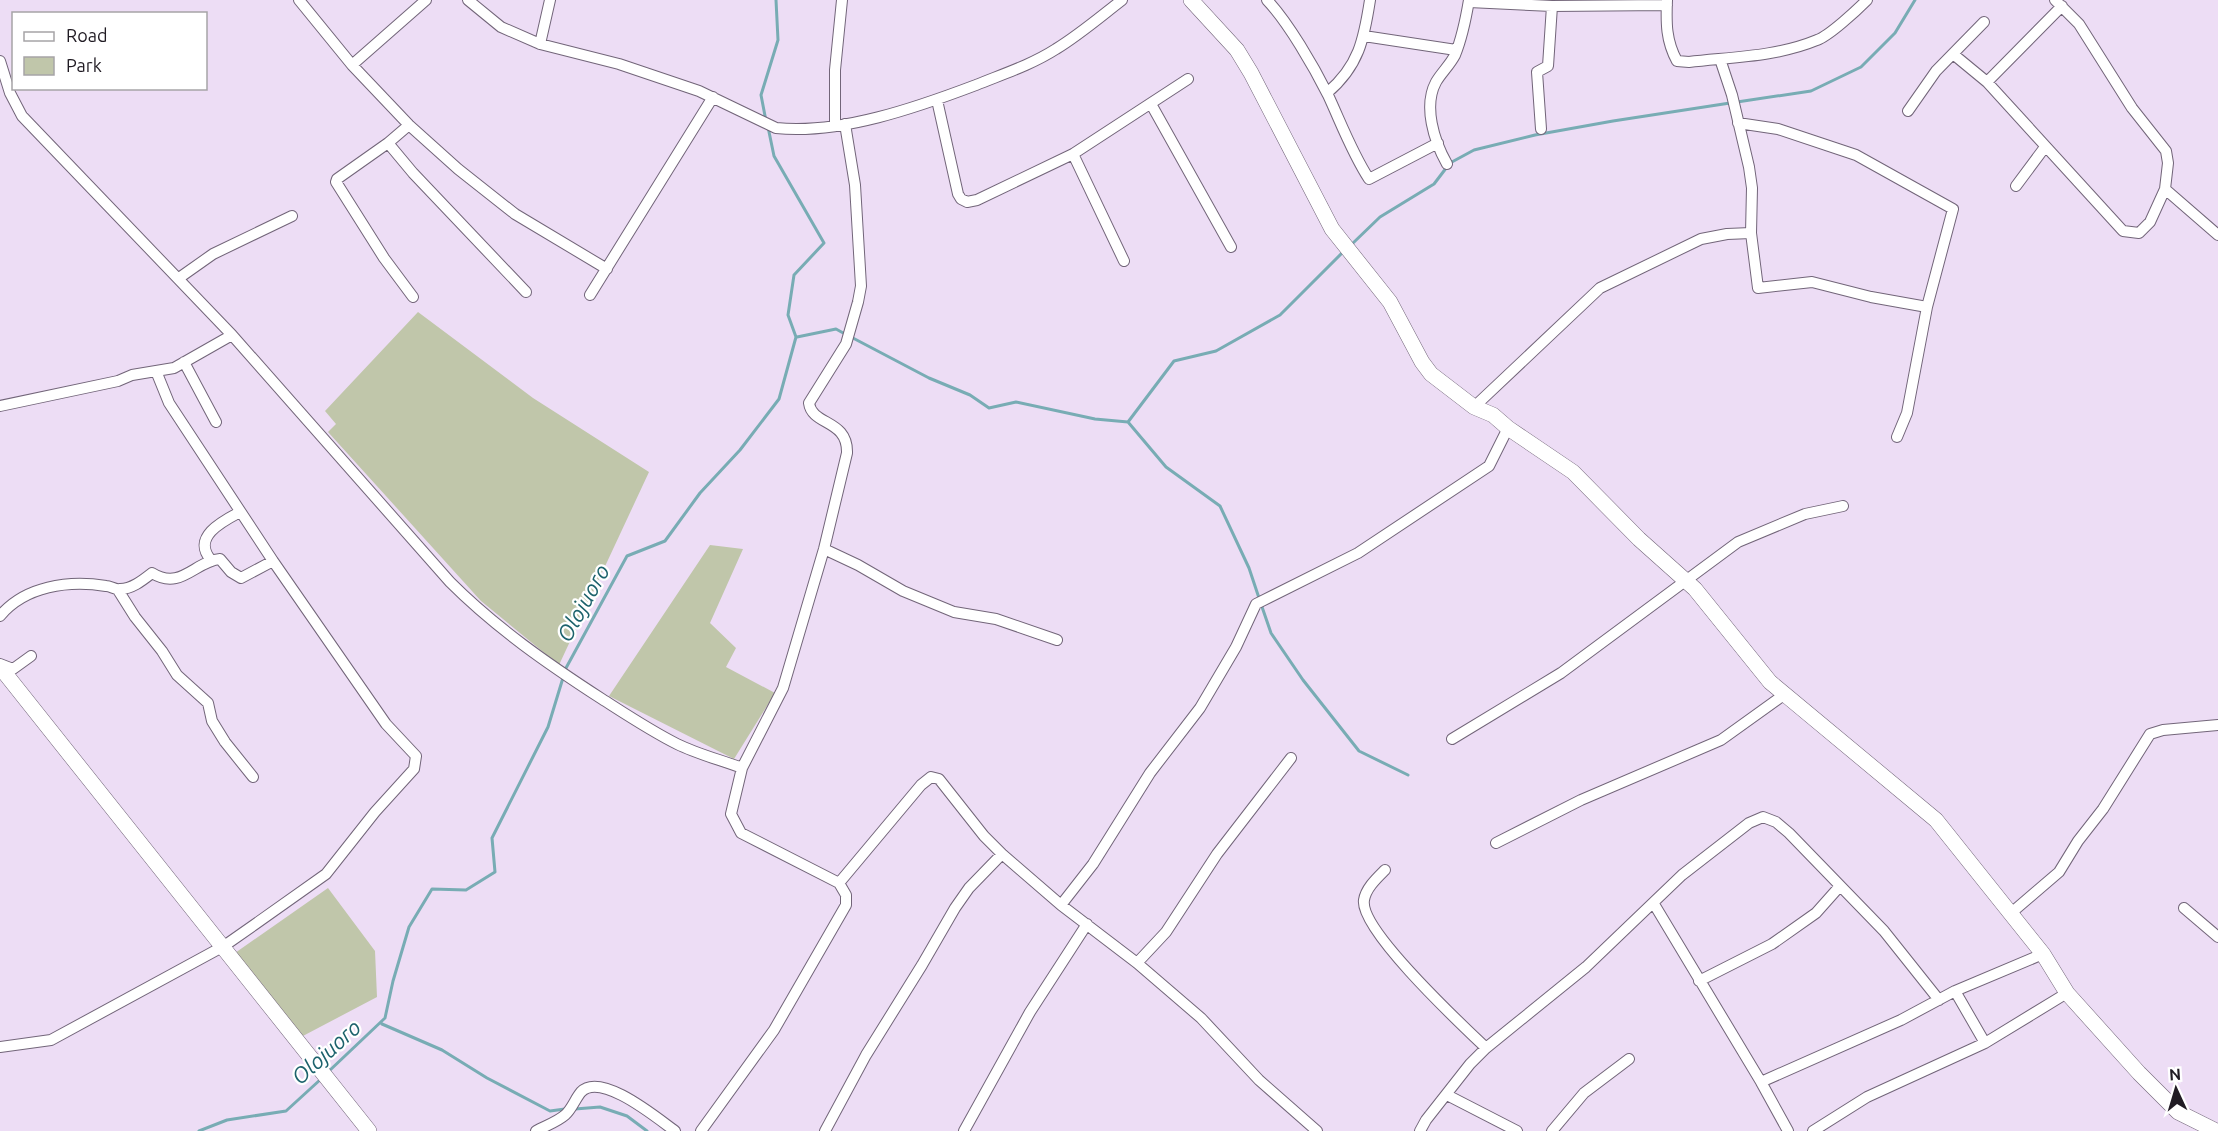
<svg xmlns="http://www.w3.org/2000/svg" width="2218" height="1131" font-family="Ubuntu,sans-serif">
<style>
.green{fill:#c0c6aa}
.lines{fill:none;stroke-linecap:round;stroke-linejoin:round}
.stream{stroke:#78acb4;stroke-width:3}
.street-casing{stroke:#726579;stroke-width:12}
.secondary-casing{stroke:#726579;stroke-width:16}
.street{stroke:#fff;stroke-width:10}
.secondary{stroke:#fff;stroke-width:15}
.labels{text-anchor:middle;stroke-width:4.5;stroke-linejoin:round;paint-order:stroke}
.water-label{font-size:22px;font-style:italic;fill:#1c626c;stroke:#fff}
</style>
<rect width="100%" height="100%" fill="#edddf5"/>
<!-- green -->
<path class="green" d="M 418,312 L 533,398 L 649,472 L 559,665 L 481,601 L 328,432 L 336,424 L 325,411 Z
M 710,545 L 743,549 L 710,623 L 736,648 L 726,667 L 775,693 L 734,759 L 609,696 Z
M 328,888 L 375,951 L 377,997 L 301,1037 L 235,953 Z"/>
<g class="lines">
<!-- stream -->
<path class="stream" d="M 1737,102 L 1811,91 L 1861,67 L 1895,33 L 1915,0
M 766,121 L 761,95 L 778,40 L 776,0
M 1352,244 L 1380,217 L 1434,184 L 1450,163 L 1474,150 L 1535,135 L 1613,121 L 1730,103
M 797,337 L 836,329 L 845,334
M 851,337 L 929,378 L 970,395 L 989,408 L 1016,402 L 1095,419 L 1128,422 L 1174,361 L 1216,351 L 1280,315 L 1345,250
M 1128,422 L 1166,467 L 1220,506 L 1249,568 L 1259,598
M 1261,604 L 1271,633 L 1303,680 L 1359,751 L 1408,775
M 382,1024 L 442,1050 L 487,1078 L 550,1111 L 565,1109
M 328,1072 L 385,1018 L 393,981 L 409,927 L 432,889 L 466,890 L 495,872 L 492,838 L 548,727 L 566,668 L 627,556 L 665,541 L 700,493 L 740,450 L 779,399 L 796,337 L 788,315 L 794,275 L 824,243 L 774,156 L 768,127
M 575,1109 L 600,1107 L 627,1116 L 647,1131
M 199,1131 L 227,1120 L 286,1111 L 321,1079"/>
<!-- street casing -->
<g class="street-casing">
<path id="street" d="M 299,0 L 352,65 L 409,125 L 458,169 L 515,214 L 607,269
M 468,0 L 501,27 L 540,44 L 619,64 L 699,91 L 776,128 C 839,135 918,107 976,85 C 1003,74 1031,65 1056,49 C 1079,35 1100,17 1122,0
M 1267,0 C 1288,22 1314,67 1328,95 C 1341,123 1352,153 1369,179 L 1438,143
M 1667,0 C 1666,23 1666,41 1677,61 L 1689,62 C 1731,57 1776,57 1817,40 C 1829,36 1857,10 1867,0
M 2055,0 L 2079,24 L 2132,108 L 2166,151 L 2168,163 L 2165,189 L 2218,235
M 1469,2 L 1552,6 L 1667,5
M 1364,36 L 1456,50
M 540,44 L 550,0
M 1953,54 L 1987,82 L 2123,231 L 2139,233 L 2150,222 L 2165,189
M 1720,59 L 1732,95 L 1749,167 L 1752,188 L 1751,233 L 1758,288 L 1812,282 L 1871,297 L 1927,307
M 0,61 L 10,93 L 22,116 L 232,335 L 450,582 C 496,628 548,664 602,699 C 627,715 651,731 677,744 C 697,754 721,760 742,768
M 352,65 L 426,0
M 1987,82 L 2062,6
M 1327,93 C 1359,66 1364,39 1370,0
M 937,100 L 958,194 L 961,199 L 967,202 L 977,200 L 1073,154 L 1188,79
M 1151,104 L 1231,247
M 1908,111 L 1936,71 L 1984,22
M 1738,123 L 1778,129 L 1856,155 L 1953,209 L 1927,307 L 1907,413 L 1897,437
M 409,125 L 388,143 L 413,173 L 526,292
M 835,125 L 835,70 L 842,0
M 1541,129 L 1537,72 L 1548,66 L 1552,6
M 388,143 L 337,179 L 336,182 L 384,258 L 413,297
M 1073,154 L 1124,261
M 1447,164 C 1434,141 1423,106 1436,82 C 1441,73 1450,65 1455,55 C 1462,38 1466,18 1469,0
M 2016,186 L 2045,147
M 179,278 L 213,254 L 292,216
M 590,295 L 713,97
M 184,362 L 216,422
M 0,406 L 118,381 L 132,375 L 174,368 L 232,335
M 1474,407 L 1600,288 L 1701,239 L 1727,234 L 1751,233
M 824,549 L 858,565 L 903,591 L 954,612 L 996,619 L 1057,640
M 211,560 C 191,537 223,521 240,512
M 118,590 L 135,617 L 162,651 L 177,675 L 208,703 L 212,721 L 225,742 L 253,777
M 0,616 C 25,586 68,580 106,586 C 111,586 115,590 120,589 C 132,589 143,580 152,573 C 181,591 195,561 220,559 L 231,572 L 241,578 L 273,561
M 0,664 L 13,669 L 31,656
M 1452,739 L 1561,673 L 1738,542 L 1805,514 L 1843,506
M 1496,843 L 1581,800 L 1721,740 L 1785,694
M 1385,870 C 1377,878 1366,888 1364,900 C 1359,929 1463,1026 1486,1048
M 839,883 L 921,785 L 931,777 L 939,779 L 984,836 L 1002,854 L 1061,905 L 1137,963 L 1201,1018 L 1259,1080 L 1317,1131
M 1654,904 L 1761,1082 L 1788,1131
M 1061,905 L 1093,864 L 1150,773 L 1200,708 L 1236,647 L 1256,604 L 1358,553 L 1489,466 L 1508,428
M 2184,908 L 2218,937
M 2010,914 L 2059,872 L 2078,841 L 2103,809 L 2150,734 L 2163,730 L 2218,725
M 1137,963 L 1166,932 L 1217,854 L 1291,758
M 1699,981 L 1772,944 L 1816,913 L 1840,886
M 1955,991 L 1985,1043
M 0,1047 L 51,1040 L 224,946 L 254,925 L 326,874 L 375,812 L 414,769 L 416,756 L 386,724 L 273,561 L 169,403 L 156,371
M 1761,1082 L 1901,1020 L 1955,991 L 2043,954
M 1447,1095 L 1517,1131
M 536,1131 C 545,1126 557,1122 565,1115 C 572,1109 575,1099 581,1092 C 601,1071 658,1119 675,1131
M 701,1131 L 774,1030 L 846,905 L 846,895 L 839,883 L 741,833 L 731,814 L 742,768 L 783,688 L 824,549 L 847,453 C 848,419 812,426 809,403 L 846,344 L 858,302 L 861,286 L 855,185 L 845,124
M 825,1131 L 866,1055 L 922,965 L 955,908 L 969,888 L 1002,854
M 964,1131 L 1030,1012 L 1087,924
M 1420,1131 L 1426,1120 L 1470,1064 L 1486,1048 L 1586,967 L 1682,875 L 1749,823 L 1763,817 L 1776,822 L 1789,833 L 1884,931 L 1939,1000
M 1552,1131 L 1584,1093 L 1629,1059
M 1813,1131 L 1867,1097 L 1985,1043 L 2067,993"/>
</g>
<!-- secondary casing -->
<g class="secondary-casing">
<path id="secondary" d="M 1191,0 L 1237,50 L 1251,73 L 1332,229 L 1390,302 L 1422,362 L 1431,374 L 1474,407 L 1493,415 L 1508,428 L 1573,472 L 1639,539 L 1695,589 L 1770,682 L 1936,820 L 2043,954 L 2067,993 L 2139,1073 L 2178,1112 L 2216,1131
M 0,667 L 369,1131"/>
</g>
<!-- street -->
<use href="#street" class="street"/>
<!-- secondary -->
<use href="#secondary" class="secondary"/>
</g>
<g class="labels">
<!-- water labels -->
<g class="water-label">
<text transform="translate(583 603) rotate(-61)" y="8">Olojuoro</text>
<text transform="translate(326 1052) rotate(-42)" y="8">Olojuoro</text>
</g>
</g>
<!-- legend -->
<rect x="12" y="12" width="195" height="78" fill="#ffffff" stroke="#a6a4a7" stroke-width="1.5"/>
<rect x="24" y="32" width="30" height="9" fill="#ffffff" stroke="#a6a4a7" stroke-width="1.5"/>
<text x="66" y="42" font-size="18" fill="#201b23">Road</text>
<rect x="24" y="57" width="30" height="18" fill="#c0c6aa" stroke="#a6a4a7" stroke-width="1.5"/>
<text x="66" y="72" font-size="18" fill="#201b23">Park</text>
<!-- north arrow -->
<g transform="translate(2176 1089) rotate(356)" stroke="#ffffff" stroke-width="4.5" paint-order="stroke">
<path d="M0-4.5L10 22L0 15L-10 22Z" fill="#201b23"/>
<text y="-9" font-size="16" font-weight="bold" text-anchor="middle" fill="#201b23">N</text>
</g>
</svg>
